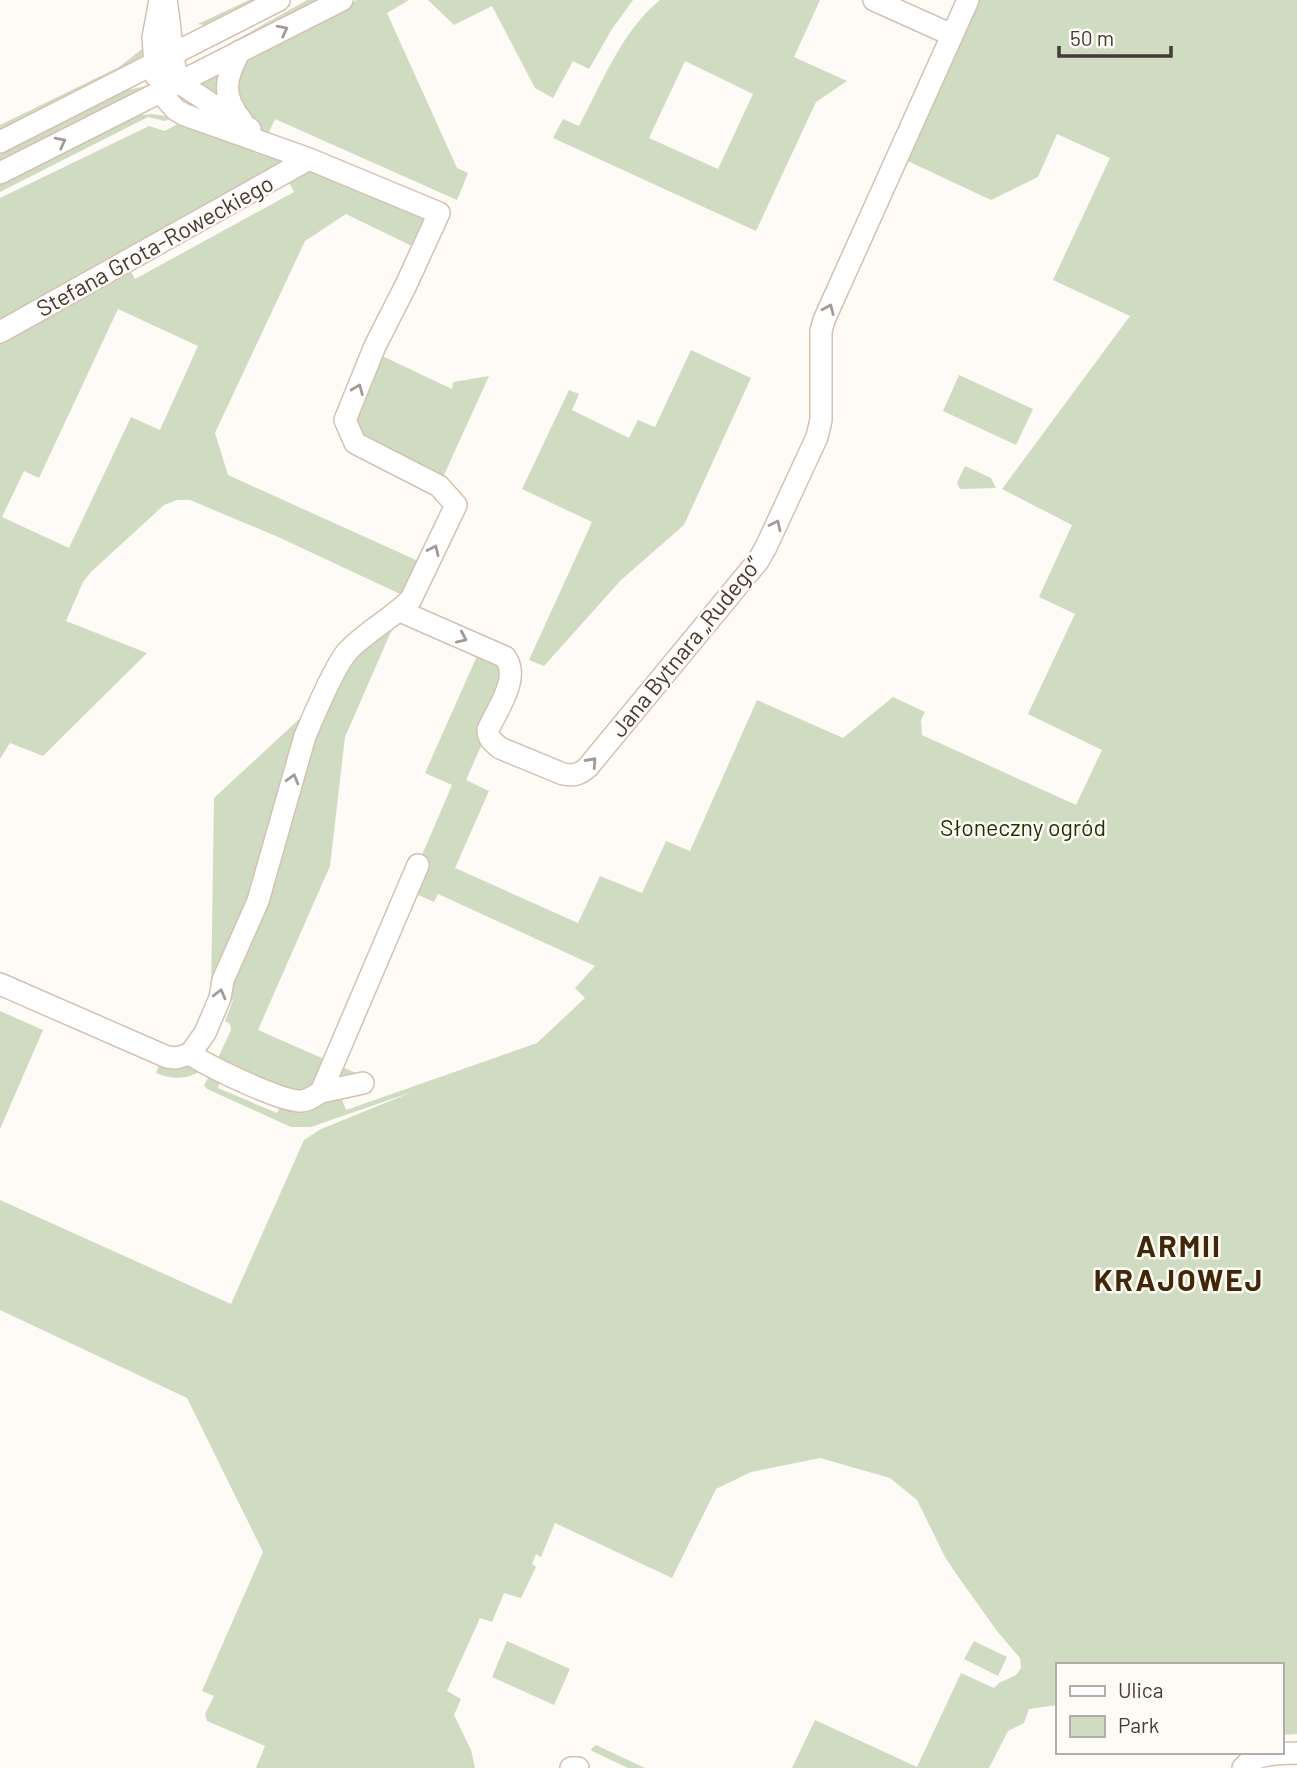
<svg xmlns="http://www.w3.org/2000/svg" width="1297" height="1768" font-family="Barlow,sans-serif">
<style>
.green{fill:#cfdcc2;fill-rule:evenodd}
.lines{fill:none;stroke-linecap:round;stroke-linejoin:round}
.minor-casing{stroke:#d6c1b1;stroke-width:24}
.minor{stroke:#fff;stroke-width:21}
.oneway{stroke:#a19c9a}
.labels{text-anchor:middle;stroke-width:5;stroke-linejoin:round;paint-order:stroke}
.street-label{font-size:23px;fill:#433a34;stroke:#fefaf6}
.park-label{font-size:23px;fill:#1e3200;stroke:#fefaf6}
.district-label{font-size:30px;font-weight:bold;letter-spacing:2px;fill:#412706;stroke:#fefaf6}
</style>
<rect width="100%" height="100%" fill="#fefaf6"/>
<!-- green -->
<path class="green" d="M 249,0 L 267,0 L 209,26 L 198,24 Z
M 307,0 L 327,0 L 195,63 Z
M 357,0 L 409,0 L 387,13 L 457,168 L 468,173 L 457,200 L 275,119 L 266,139 L 439,213 L 422,251 L 346,214 L 305,241 L 215,433 L 228,475 L 427,565 L 411,599 L 276,536 L 190,500 L 177,500 L 164,505 L 91,572 L 83,582 L 66,621 L 147,653 L 43,756 L 10,743 L 0,759 L 0,198 L 149,126 L 165,131 L 207,108 L 178,82 L 240,51 ZM 284,173 L 294,192 L 135,279 L 126,263 ZM 118,309 L 198,346 L 160,430 L 131,417 L 69,548 L 2,517 L 24,471 L 39,478 Z
M 428,0 L 633,0 L 612,29 L 589,69 L 573,61 L 553,98 L 535,88 L 492,6 L 454,25 Z
M 660,0 L 820,0 L 794,57 L 847,81 L 816,102 L 756,231 L 553,138 L 563,119 L 579,126 C 602,83 621,32 660,0 ZM 685,61 L 753,94 L 718,169 L 649,138 Z
M 968,0 L 1297,0 L 1297,1734 L 1281,1735 L 1281,1665 L 1057,1665 L 1057,1705 L 1029,1709 L 1024,1723 L 1008,1731 L 989,1768 L 792,1768 L 815,1720 L 917,1767 L 961,1673 L 994,1688 L 999,1683 L 1016,1675 L 1021,1668 L 1020,1658 L 997,1631 L 957,1575 L 945,1557 L 917,1500 L 890,1478 L 820,1458 L 751,1472 L 716,1489 L 672,1578 L 555,1523 L 541,1557 L 536,1554 L 532,1564 L 536,1567 L 521,1598 L 504,1593 L 492,1622 L 480,1618 L 447,1691 L 461,1699 L 454,1715 L 471,1750 L 475,1768 L 256,1768 L 265,1746 L 207,1721 L 205,1714 L 214,1696 L 202,1691 L 263,1552 L 187,1398 L 0,1310 L 0,1200 L 231,1304 L 304,1140 L 321,1129 L 412,1092 L 311,1127 L 291,1127 L 207,1089 L 204,1085 L 211,1073 L 222,1077 L 218,1088 L 277,1113 L 287,1092 L 216,1062 L 231,1030 L 230,1024 L 225,1021 L 233,1000 L 211,995 L 214,798 L 323,697 L 340,664 L 400,611 L 345,737 L 330,866 L 258,1030 L 365,1077 L 338,1089 L 346,1110 L 537,1043 L 585,998 L 575,988 L 595,966 L 438,894 L 434,902 L 407,890 L 452,785 L 425,773 L 481,647 L 505,657 L 488,730 L 466,780 L 489,791 L 455,868 L 578,923 L 600,876 L 642,893 L 666,841 L 690,851 L 757,700 L 843,738 L 893,697 L 925,712 L 921,720 L 922,735 L 1076,805 L 1102,750 L 1028,714 L 1075,614 L 1039,597 L 1072,525 L 1002,489 L 1130,316 L 1053,280 L 1110,158 L 1057,134 L 1038,177 L 991,200 L 897,156 Z
M 147,45 L 143,59 L 0,134 L 0,125 L 119,67 Z
M 146,86 L 148,90 L 0,165 L 0,153 L 115,95 L 127,90 Z
M 152,114 L 174,117 L 165,121 L 148,117 L 0,192 L 0,184 L 121,122 L 141,115 Z
M 691,350 L 751,378 L 684,525 L 621,580 L 544,666 L 529,660 L 592,522 L 522,489 L 569,390 L 579,394 L 572,410 L 629,438 L 638,420 L 655,427 Z
M 380,355 L 452,389 L 453,382 L 489,376 L 439,486 L 355,443 L 345,420 Z
M 959,375 L 1033,409 L 1016,445 L 943,411 Z
M 965,466 L 991,478 L 996,488 L 960,489 L 957,483 Z
M 0,1011 L 43,1030 L 0,1129 Z
M 160,1062 L 192,1064 L 203,1069 C 188,1080 172,1080 156,1073 Z
M 507,1641 L 570,1669 L 554,1705 L 492,1677 Z
M 974,1641 L 1007,1657 L 998,1676 L 964,1659 Z
M 596,1745 L 645,1768 L 628,1768 L 592,1751 L 591,1749 Z"/>
<g class="lines">
<!-- minor casing -->
<g class="minor-casing">
<path id="minor" d="M 166,0 C 171,28 171,55 178,82 L 250,129
M 874,0 L 952,35
M 240,51 C 225,78 221,96 242,121
M 156,76 L 153,38 L 160,0
M 0,142 L 279,0
M 0,173 L 342,0
M 0,332 L 309,159
M 400,611 L 505,657 C 521,678 497,709 488,730 C 488,739 493,742 500,748 L 563,774 C 574,776 579,775 588,767 L 758,561 L 766,547 L 817,437 L 821,420 L 821,331 L 824,320 L 968,0
M 0,984 L 167,1057 L 176,1058 L 190,1054 L 205,1033 L 220,998 L 223,980 L 258,901 L 305,736 C 314,715 334,667 347,652 C 366,631 392,619 411,599 L 456,505 L 439,486 L 355,443 L 345,420 L 375,346 L 406,285 L 439,213 L 309,159 L 185,115 L 176,110 L 160,92
M 190,1054 C 208,1066 281,1102 301,1101 C 308,1101 314,1096 321,1092 L 418,865
M 321,1092 L 363,1083
M 571,1768 L 578,1768
M 1243,1768 C 1257,1752 1278,1754 1297,1753"/>
</g>
<!-- minor -->
<use href="#minor" class="minor"/>
</g>
<!-- one-way arrows -->
<defs><path id="oneway-chevron" d="M-2-3.5L2.5 0L-2 3.5" fill="none" stroke-width="1.6" stroke-linecap="round" stroke-linejoin="round" transform="scale(1.75)"/></defs>
<g class="oneway">
<use href="#oneway-chevron" transform="translate(283 30) rotate(-27)"/>
<use href="#oneway-chevron" transform="translate(61 142) rotate(-27)"/>
<use href="#oneway-chevron" transform="translate(829 309) rotate(-66)"/>
<use href="#oneway-chevron" transform="translate(358 389) rotate(-68)"/>
<use href="#oneway-chevron" transform="translate(776 525) rotate(-65)"/>
<use href="#oneway-chevron" transform="translate(434 550) rotate(-65)"/>
<use href="#oneway-chevron" transform="translate(462 638) rotate(24)"/>
<use href="#oneway-chevron" transform="translate(592 762) rotate(-48)"/>
<use href="#oneway-chevron" transform="translate(293 779) rotate(-74)"/>
<use href="#oneway-chevron" transform="translate(220 994) rotate(-76)"/>
</g>
<g class="labels">
<!-- street labels -->
<g class="street-label">
<text transform="translate(155 246) rotate(-29)" y="8">Stefana Grota-Roweckiego</text>
<text transform="translate(686 647) rotate(-51)" y="8">Jana Bytnara „Rudego”</text>
</g>
<!-- park labels -->
<g class="park-label">
<text x="1023" y="836">Słoneczny ogród</text>
</g>
<!-- district labels -->
<g class="district-label">
<text x="1179" y="1257">ARMII<tspan x="1179" dy="34">KRAJOWEJ</tspan></text>
</g>
</g>
<!-- legend -->
<rect x="1056" y="1663" width="228" height="91" fill="#fefaf6" stroke="#b3ada8" stroke-width="2"/>
<rect x="1070" y="1686" width="35" height="10" fill="#ffffff" stroke="#b3ada8" stroke-width="2"/>
<text x="1118" y="1698" font-size="21" fill="#433a34">Ulica</text>
<rect x="1070" y="1716" width="35" height="21" fill="#cfdcc2" stroke="#b3ada8" stroke-width="2"/>
<text x="1118" y="1733" font-size="21" fill="#433a34">Park</text>
<!-- scale -->
<path d="M1059 46v10h112v-10" fill="none" stroke="#433a34" stroke-width="3.5"/>
<text x="1070" y="46" font-size="21" fill="#433a34" stroke="#fefaf6" stroke-width="5" paint-order="stroke">50 m</text>
</svg>
